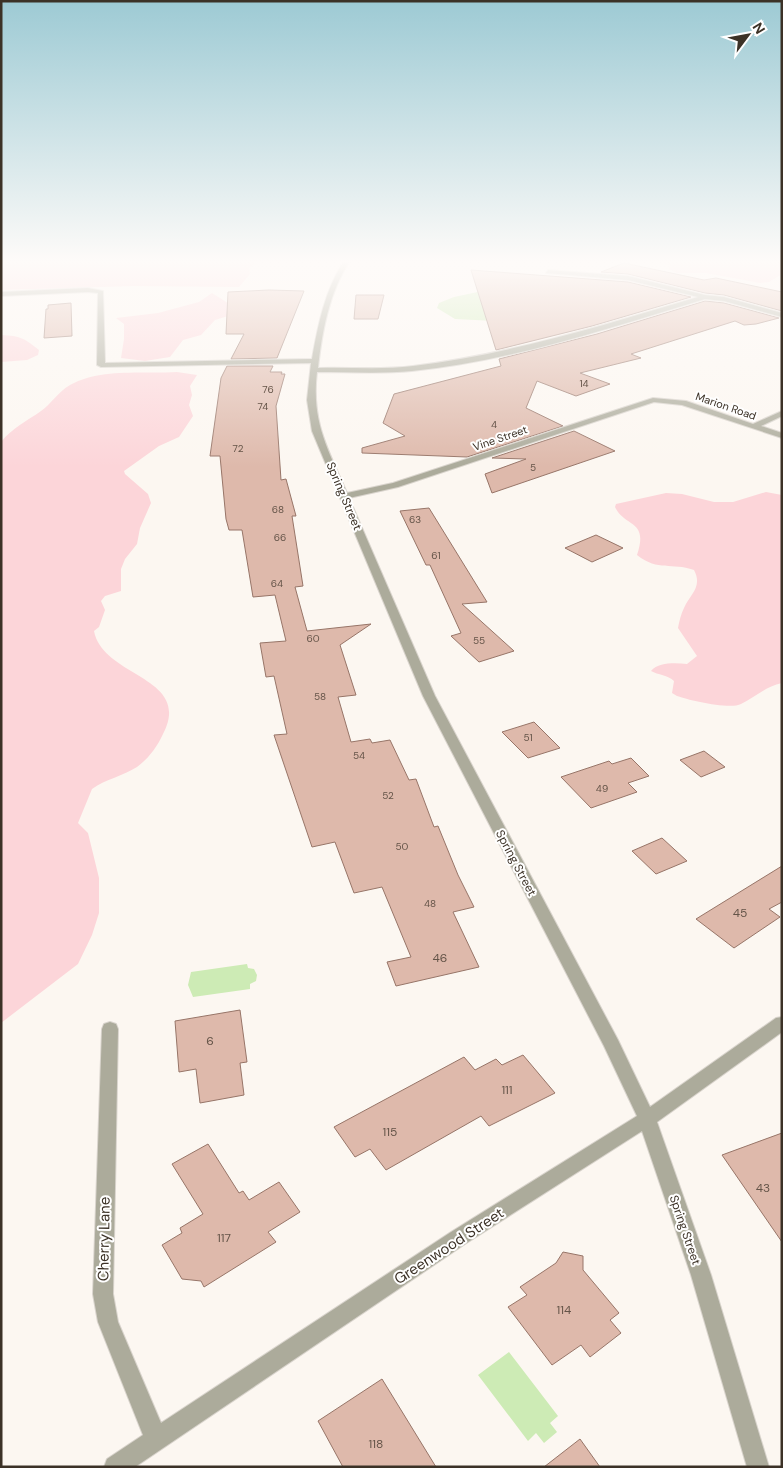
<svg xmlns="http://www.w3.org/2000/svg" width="783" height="1468" font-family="'DM Sans',sans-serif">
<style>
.green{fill:#fcd5d9}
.water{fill:#cdebb5}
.building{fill:#deb9ab;stroke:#977568}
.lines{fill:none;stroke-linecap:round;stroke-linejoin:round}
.minor-casing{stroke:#d9d4cd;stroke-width:2}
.minor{fill:#acab9b;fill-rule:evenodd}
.labels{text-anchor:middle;stroke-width:4;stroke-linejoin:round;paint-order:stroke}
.number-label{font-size:10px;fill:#645448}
.far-street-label{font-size:11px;fill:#3c3227;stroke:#fff}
.street-label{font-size:12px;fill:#3c3227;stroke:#fff}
.near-number-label{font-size:12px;fill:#645448}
.near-street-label{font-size:15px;fill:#3c3227;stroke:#fff}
</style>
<rect width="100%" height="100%" fill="#fcf7f1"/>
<!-- green -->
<path class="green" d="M 1,261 L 256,261 L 257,262 L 249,268 L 250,274 L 239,287 L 133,286 L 1,290 Z
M 654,261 L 782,261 L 782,274 L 769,282 L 760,283 L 706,273 L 677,273 L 669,269 L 670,265 Z
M 212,293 L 231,305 L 228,316 L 215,320 L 201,335 L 183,340 L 170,357 L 145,361 L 121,358 L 124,339 L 124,324 L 116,318 L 158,313 L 199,302 Z
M 1,335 C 21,336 24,338 39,350 L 38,355 L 27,360 L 1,362 Z
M 177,372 L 197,375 L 190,386 L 192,395 L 189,405 L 193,416 L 179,437 L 159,446 L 124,471 L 125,474 L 148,494 L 151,503 L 140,528 L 137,544 L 125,559 L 121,569 L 121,591 L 105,596 L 101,601 L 105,610 L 99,627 L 94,631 C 103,678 193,676 163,734 C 157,747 149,758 137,767 C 123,776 106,779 92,789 L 78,823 L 88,833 L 99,878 L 99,913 L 92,935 L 78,964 L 1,1023 L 1,442 C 12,428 27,421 41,411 C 51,404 58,392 70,385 C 101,368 142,374 177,372 Z
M 766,492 L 782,495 L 782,683 C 765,687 755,697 741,704 C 730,710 688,700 677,696 L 672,693 L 674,681 C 668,675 658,675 651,671 C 659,662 675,663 687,664 L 697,656 L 678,628 C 679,622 681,614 684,608 C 690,594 703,587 694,570 C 671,562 659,572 637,555 C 649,519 625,528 615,507 L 616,504 L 666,493 L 682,494 L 714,502 L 733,502 Z"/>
<!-- water -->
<path class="water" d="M 487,290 L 495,321 L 455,319 L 437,308 L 439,303 L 454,297 Z
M 247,964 L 248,968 L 254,969 L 257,975 L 256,981 L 250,984 L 250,989 L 193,997 L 188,985 L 191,972 Z
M 509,1352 L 558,1416 L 550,1423 L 557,1432 L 544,1443 L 536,1433 L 528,1441 L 478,1375 Z"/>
<!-- building -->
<path class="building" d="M 624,263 L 704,280 L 716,278 L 782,292 L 782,311 L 724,295 L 705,293 L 628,274 L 601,272 Z
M 471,270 L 628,282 L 691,297 L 592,326 L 496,350 Z
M 269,290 L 304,291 L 277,358 L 231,359 L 244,334 L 226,334 L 228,292 Z
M 356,295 L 384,295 L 378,319 L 354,319 Z
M 705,301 L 724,303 L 779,318 L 756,324 L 744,325 L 735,321 L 631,354 L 641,358 L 580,373 L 610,384 L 576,396 L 537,381 L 526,408 L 563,426 L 467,457 L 362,453 L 362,448 L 405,436 L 383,423 L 394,394 L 501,366 L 499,359 L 597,334 Z
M 71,303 L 72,336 L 44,338 L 46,309 L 48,309 L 48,305 Z
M 227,366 L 273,366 L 270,372 L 282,372 L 281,374 L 285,374 L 276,406 L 281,480 L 286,479 L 296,516 L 292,516 L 303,586 L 295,587 L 307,631 L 371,624 L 340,645 L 356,695 L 338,697 L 351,742 L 370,739 L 372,743 L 390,740 L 409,780 L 416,779 L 434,827 L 438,826 L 458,875 L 474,907 L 453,912 L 479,967 L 396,986 L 387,962 L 411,957 L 382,887 L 354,893 L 335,842 L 312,847 L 274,735 L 287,734 L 274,676 L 266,677 L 260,643 L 286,641 L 275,595 L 253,597 L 242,530 L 229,530 L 226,519 L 220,456 L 210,456 L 221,378 Z
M 574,431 L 615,451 L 492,493 L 485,474 L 526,459 L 492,458 Z
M 429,508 L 487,602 L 462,604 L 514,651 L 479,662 L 451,636 L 461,633 L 430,565 L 426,565 L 400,511 Z
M 596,535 L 623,548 L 592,562 L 565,548 Z
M 534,722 L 560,748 L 528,758 L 502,732 Z
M 704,751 L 725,767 L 701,777 L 680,760 Z
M 631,758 L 649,776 L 628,783 L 637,792 L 591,808 L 561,777 L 609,761 L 612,764 Z
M 662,838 L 687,861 L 656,874 L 632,851 Z
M 782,866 L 782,902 L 769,909 L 780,917 L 734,948 L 696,919 Z
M 240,1010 L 247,1062 L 240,1063 L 244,1095 L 200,1103 L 196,1069 L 179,1072 L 175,1021 Z
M 523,1055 L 555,1093 L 489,1126 L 481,1116 L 386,1170 L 370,1149 L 355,1157 L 334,1127 L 464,1057 L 475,1070 L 496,1059 L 502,1065 Z
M 782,1133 L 782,1242 L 722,1155 Z
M 208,1144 L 239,1193 L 243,1191 L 249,1200 L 279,1182 L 300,1212 L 268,1232 L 276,1242 L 204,1287 L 201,1281 L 182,1279 L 162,1245 L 182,1233 L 180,1228 L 203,1214 L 172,1164 Z
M 563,1252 L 583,1256 L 583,1270 L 619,1313 L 610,1320 L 621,1333 L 590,1357 L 581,1345 L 552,1365 L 508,1307 L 527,1295 L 520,1287 L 556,1263 Z
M 382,1379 L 436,1467 L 343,1467 L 318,1421 Z
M 580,1439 L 600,1467 L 544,1467 Z"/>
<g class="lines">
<!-- minor casing -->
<g class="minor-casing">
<path id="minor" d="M 344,261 L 350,261 C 329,292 322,332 318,368 C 349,367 382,370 413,366 C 511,354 604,325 698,297 L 628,280 L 546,273 L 548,270 L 628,276 L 705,295 L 724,297 L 782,313 L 782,317 L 724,301 L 705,299 C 609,328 512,361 412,371 C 381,374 348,372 317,372 C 311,422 328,449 347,493 L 393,483 L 653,398 L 686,401 L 753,424 L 782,411 L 782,416 L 761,426 L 782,433 L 782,438 L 682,405 L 654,402 L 398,487 L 349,498 L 435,696 L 618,1040 L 650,1107 L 776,1018 L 782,1017 L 782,1032 L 657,1122 L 711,1275 L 769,1467 L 747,1467 L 691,1275 L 642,1131 L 465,1244 L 135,1467 L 104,1467 L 107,1459 L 143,1435 L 98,1322 L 93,1294 L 102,1029 L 104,1024 L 110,1022 L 116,1024 L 118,1029 L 113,1294 L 118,1322 L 161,1423 L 451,1232 L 637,1116 L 604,1046 L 423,696 L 312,431 L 307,400 L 311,363 L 101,367 L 97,365 L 98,293 L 88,292 L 1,296 L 1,292 L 88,288 L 103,291 L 105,363 L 312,359 C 318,325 325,290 344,261 Z"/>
</g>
<!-- minor -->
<use href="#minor" class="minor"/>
</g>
<!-- sky -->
<linearGradient id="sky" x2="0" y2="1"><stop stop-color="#9dcad4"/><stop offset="0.56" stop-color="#fefbf9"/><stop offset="1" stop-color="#fefbf9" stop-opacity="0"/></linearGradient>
<rect width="783" height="467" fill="url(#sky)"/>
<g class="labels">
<!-- number labels -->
<g class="number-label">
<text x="584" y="387">14</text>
<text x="268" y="393">76</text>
<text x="263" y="410">74</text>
<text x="494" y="428">4</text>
<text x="238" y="452">72</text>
<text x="533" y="471">5</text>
<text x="278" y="513">68</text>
<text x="415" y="523">63</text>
<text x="280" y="541">66</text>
<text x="436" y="559">61</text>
<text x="277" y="587">64</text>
<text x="313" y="642">60</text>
<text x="479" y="644">55</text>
<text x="320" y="700">58</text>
<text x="528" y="741">51</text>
<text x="359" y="759">54</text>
<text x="602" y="792">49</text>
<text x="388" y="799">52</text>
<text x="402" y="850">50</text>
<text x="430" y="907">48</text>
</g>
<!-- far-street labels -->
<g class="far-street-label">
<text transform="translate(726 406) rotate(19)" y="4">Marion Road</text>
<text transform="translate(500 438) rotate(-19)" y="4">Vine Street</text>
</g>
<!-- street labels -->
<g class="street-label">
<text transform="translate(344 496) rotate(67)" y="4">Spring Street</text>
<text transform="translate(516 863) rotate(62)" y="4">Spring Street</text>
<text transform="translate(685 1230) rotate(71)" y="4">Spring Street</text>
</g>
<!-- near-number labels -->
<g class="near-number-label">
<text x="740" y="917">45</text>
<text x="440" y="962">46</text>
<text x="210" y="1045">6</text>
<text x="507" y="1094">111</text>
<text x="390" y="1136">115</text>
<text x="763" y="1192">43</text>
<text x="224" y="1242">117</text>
<text x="564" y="1314">114</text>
<text x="376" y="1448">118</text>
</g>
<!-- near-street labels -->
<g class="near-street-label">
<text transform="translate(104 1239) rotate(-89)" y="5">Cherry Lane</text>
<text transform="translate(449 1246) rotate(-33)" y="5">Greenwood Street</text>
</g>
</g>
<!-- border -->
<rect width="783" height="1468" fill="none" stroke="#3c3227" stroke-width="5"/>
<!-- north arrow -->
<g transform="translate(748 35) rotate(58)" stroke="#ffffff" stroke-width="4" paint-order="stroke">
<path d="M0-4L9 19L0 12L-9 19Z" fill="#3c3227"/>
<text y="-8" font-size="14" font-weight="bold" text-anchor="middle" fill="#3c3227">N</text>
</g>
</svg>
